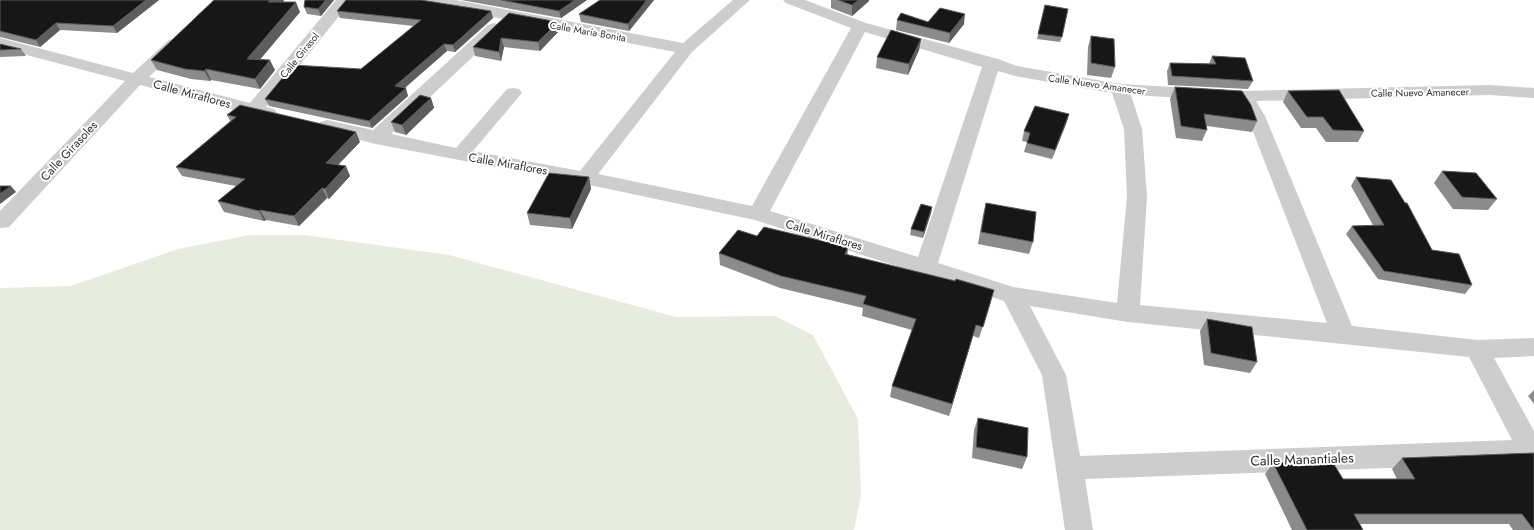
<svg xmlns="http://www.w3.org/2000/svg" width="1534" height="530" font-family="Jost,sans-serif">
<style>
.green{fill:#e7ecdf}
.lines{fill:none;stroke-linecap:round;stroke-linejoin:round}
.minor{fill:#cdcdcd;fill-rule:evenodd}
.wall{fill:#8b8b8b}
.shaded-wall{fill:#5d5d5d}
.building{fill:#171717;stroke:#5d5d5d}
.labels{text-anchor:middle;stroke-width:4;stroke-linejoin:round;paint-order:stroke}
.far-street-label{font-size:10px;fill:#303030;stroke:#fff}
.street-label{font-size:12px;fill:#303030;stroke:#fff}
.near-street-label{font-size:14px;fill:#303030;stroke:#fff}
</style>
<rect width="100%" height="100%" fill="#fff"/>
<!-- green -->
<path class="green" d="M 250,235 L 304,235 L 449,255 L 676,317 L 775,316 L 813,335 L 858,419 L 861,495 L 854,530 L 0,530 L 0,288 L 71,286 L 178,249 Z"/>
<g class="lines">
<!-- minor -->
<path class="minor" d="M 336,0 L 352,0 L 266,107 L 274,109 L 277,113 L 274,117 L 268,118 L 254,115 L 140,85 L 9,227 L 0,228 L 0,211 L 125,81 L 0,48 L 0,38 L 133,73 L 169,40 L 175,38 L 181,40 L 183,43 L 181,46 L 149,77 L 250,103 Z
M 412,0 L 456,0 L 683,43 L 733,0 L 750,0 L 692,52 L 598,174 L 752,206 L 851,28 L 786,3 L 783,0 L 805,0 L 866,23 L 998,59 L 1017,66 L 1120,84 L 1244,91 L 1490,85 L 1534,88 L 1534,98 L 1490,95 L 1256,101 L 1265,116 L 1352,326 L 1477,340 L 1534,338 L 1534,356 L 1494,358 L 1534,431 L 1534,469 L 1524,465 L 1523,463 L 1085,479 L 1093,530 L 1065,530 L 1042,375 L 1004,301 L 755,220 L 585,184 L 376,144 L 320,130 L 318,126 L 320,122 L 327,120 L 373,130 L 488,25 L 494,23 L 500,25 L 502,28 L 500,31 L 391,134 L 456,148 L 507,89 L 513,88 L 519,89 L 522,93 L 473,151 L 580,171 L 675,52 L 456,10 L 420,5 L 415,3 ZM 865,32 L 982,67 L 918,257 L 770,211 ZM 998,71 L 1015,76 L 1112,93 L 1124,129 L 1127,197 L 1117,303 L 1013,287 L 938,263 ZM 1131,95 L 1238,101 L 1247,116 L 1327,323 L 1140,305 L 1147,197 L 1142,129 ZM 1030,306 L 1128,322 L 1469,357 L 1512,440 L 1080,456 L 1066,375 Z"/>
</g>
<!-- wall -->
<path class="wall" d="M 0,0 L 159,0 L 117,33 L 60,30 L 40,47 L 0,37 Z
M 214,0 L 283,0 L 284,1 L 282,2 L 300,12 L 260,59 L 275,70 L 260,89 L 211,80 L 210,81 L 191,79 L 157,70 L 151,60 Z
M 305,0 L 334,0 L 321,16 L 307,14 L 304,7 Z
M 461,0 L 587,0 L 561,18 Z
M 654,0 L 629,31 L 581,22 L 579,14 Z
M 831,0 L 869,0 L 869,1 L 852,16 L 831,8 Z
M 1045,5 L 1062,37 L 1060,42 L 1037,39 Z
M 337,11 L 491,11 L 493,18 L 455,52 L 447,51 L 404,88 L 408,96 L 372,128 L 269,106 L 265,99 L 361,69 L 414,26 L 340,18 Z
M 509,13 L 559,31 L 540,51 L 504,47 L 501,61 L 475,56 L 473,47 Z
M 897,20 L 928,22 L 964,24 L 949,43 L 896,30 Z
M 1091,36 L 1115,67 L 1111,78 L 1087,75 L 1088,47 Z
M 921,39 L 919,50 L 908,75 L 876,68 L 877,57 Z
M 0,44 L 21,49 L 26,56 L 0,57 Z
M 1212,56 L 1253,81 L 1248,89 L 1168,85 L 1167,71 L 1170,63 L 1209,64 Z
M 1175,87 L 1257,121 L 1252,132 L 1207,126 L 1207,130 L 1202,141 L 1176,138 L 1170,99 Z
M 1288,91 L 1364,131 L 1358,142 L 1326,142 L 1316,128 L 1301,128 L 1283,102 Z
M 431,98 L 434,108 L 406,135 L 395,132 L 391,122 Z
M 1069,114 L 1066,124 L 1052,159 L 1024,152 L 1027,142 L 1022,141 L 1024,131 Z
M 227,115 L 360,142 L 338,165 L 350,176 L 329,199 L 327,198 L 299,226 L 266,220 L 264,221 L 224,212 L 218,201 L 236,186 L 182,176 L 176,167 L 230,121 Z
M 1442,171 L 1497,199 L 1488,210 L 1453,209 L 1434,183 Z
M 589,177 L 591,189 L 572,229 L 530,225 L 527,213 Z
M 1356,177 L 1432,250 L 1472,285 L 1465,294 L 1378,279 L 1346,234 L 1352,226 L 1373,225 L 1351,186 Z
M 986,203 L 1033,242 L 1029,254 L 978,244 L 983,215 Z
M 932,207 L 931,213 L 923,238 L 910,235 L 911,229 Z
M 757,236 L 847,255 L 991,302 L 979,338 L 973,336 L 949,416 L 890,397 L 892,386 L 912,330 L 862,316 L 863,308 L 780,288 L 720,265 L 719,253 Z
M 1207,319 L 1257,362 L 1250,373 L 1204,365 L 1200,331 Z
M 1534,390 L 1534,404 L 1528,396 Z
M 978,418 L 1027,457 L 1022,469 L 972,458 L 974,430 Z
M 1534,453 L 1534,530 L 1513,530 L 1509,524 L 1360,524 L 1363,530 L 1292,530 L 1265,474 L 1273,463 L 1343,479 L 1397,479 L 1392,469 L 1402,458 Z"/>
<!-- shaded-wall -->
<path class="shaded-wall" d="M 146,0 L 159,0 L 117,33 L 113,26 Z
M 270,0 L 283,0 L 284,1 L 272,12 L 268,2 Z
M 326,0 L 334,0 L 321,16 L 318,9 Z
M 575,0 L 587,0 L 561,18 L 559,11 Z
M 647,0 L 654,0 L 629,31 L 628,24 Z
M 859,0 L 869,0 L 869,1 L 852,16 L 852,5 Z
M 296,2 L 300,12 L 252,69 L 247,59 Z
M 491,11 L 493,18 L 455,52 L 453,45 Z
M 965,14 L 964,24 L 949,43 L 950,33 Z
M 558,22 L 559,31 L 540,51 L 538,42 Z
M 56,23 L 60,30 L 40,47 L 36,40 Z
M 501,38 L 504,47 L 501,61 L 499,52 Z
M 921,39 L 919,50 L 908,75 L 909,64 Z
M 444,44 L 447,51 L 398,94 L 395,86 Z
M 270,60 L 275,70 L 260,89 L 255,79 Z
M 206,69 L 211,80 L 210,81 L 204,71 Z
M 406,88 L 408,96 L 372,128 L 369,121 Z
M 431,98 L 434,108 L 406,135 L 402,125 Z
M 1069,114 L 1066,124 L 1052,159 L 1055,150 Z
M 356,132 L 360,142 L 330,173 L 326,163 Z
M 346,166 L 350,176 L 329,199 L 325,189 Z
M 589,177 L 591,189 L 572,229 L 570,218 Z
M 11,186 L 16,192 L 0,204 L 0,194 Z
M 322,188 L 327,198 L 299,226 L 294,216 Z
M 932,207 L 931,213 L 923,238 L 924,232 Z
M 260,210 L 266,220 L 264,221 L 259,211 Z
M 848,247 L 847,259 L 845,254 Z
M 976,325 L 973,336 L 949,416 L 952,404 Z"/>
<!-- building -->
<path class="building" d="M 0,0 L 146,0 L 113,26 L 56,23 L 36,40 L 0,31 Z
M 214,0 L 270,0 L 268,2 L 296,2 L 247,59 L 270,60 L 255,79 L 206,69 L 204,71 L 185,69 L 151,60 Z
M 305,0 L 326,0 L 318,9 L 304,7 Z
M 346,0 L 421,0 L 491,11 L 453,45 L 444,44 L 395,86 L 406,88 L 369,121 L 265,99 L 293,65 L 361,69 L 421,20 L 337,11 Z
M 501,0 L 575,0 L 559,11 Z
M 600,0 L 647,0 L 628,24 L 579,14 Z
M 838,0 L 859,0 L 852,5 Z
M 1045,5 L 1068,9 L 1062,37 L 1038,34 Z
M 940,8 L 965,14 L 950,33 L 897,20 L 901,13 L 928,22 Z
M 509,13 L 558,22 L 538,42 L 501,38 L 499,52 L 473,47 Z
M 891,30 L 921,39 L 909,64 L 877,57 Z
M 1091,36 L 1114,39 L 1115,67 L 1091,63 Z
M 0,44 L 21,49 L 0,50 Z
M 1212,56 L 1245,58 L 1253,81 L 1172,76 L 1170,63 L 1216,64 Z
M 1175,87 L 1242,91 L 1251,105 L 1257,121 L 1204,114 L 1207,130 L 1181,126 Z
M 1339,90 L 1364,131 L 1333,130 L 1323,117 L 1307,117 L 1288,91 Z
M 420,95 L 431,98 L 402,125 L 391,122 Z
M 240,105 L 356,132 L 326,163 L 346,166 L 325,189 L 322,188 L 294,216 L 260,210 L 259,211 L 218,201 L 245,179 L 176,167 L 236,117 L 227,115 Z
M 1035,106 L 1069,114 L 1055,150 L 1027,143 L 1030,133 L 1024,131 Z
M 1442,171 L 1476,173 L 1497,199 L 1462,197 Z
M 549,173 L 589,177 L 570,218 L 527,213 Z
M 1356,177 L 1391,180 L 1405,203 L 1407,203 L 1432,250 L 1459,254 L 1472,285 L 1384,271 L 1352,226 L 1384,225 Z
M 0,186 L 11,186 L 0,194 Z
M 986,203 L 1036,212 L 1033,242 L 981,232 Z
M 921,204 L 932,207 L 924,232 L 911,229 Z
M 764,227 L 848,247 L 845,254 L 955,281 L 956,279 L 994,290 L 983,327 L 976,325 L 952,404 L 892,386 L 916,319 L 863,304 L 866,296 L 781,276 L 719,253 L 738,230 L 757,236 Z
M 1207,319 L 1252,327 L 1257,362 L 1211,353 Z
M 978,418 L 1028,428 L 1027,457 L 976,447 Z
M 1534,453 L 1534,530 L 1522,514 L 1354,514 L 1363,530 L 1307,530 L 1273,463 L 1332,461 L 1343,479 L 1415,479 L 1402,458 Z"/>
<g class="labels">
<!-- far-street labels -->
<g class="far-street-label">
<text transform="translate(588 31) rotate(10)" y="4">Calle María Bonita</text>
<text transform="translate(299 55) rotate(-51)" y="4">Calle Girasol</text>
<text transform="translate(1097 84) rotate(8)" y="4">Calle Nuevo Amanecer</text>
<text transform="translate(1420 92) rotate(-1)" y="4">Calle Nuevo Amanecer</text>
</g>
<!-- street labels -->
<g class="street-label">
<text transform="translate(192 94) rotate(15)" y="4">Calle Miraflores</text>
<text transform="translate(69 151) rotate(-47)" y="4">Calle Girasoles</text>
<text transform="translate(508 164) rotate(10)" y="4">Calle Miraflores</text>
<text transform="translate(824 235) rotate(17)" y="4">Calle Miraflores</text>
</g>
<!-- near-street labels -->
<g class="near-street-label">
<text transform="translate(1302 459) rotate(-2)" y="5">Calle Manantiales</text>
</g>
</g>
</svg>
